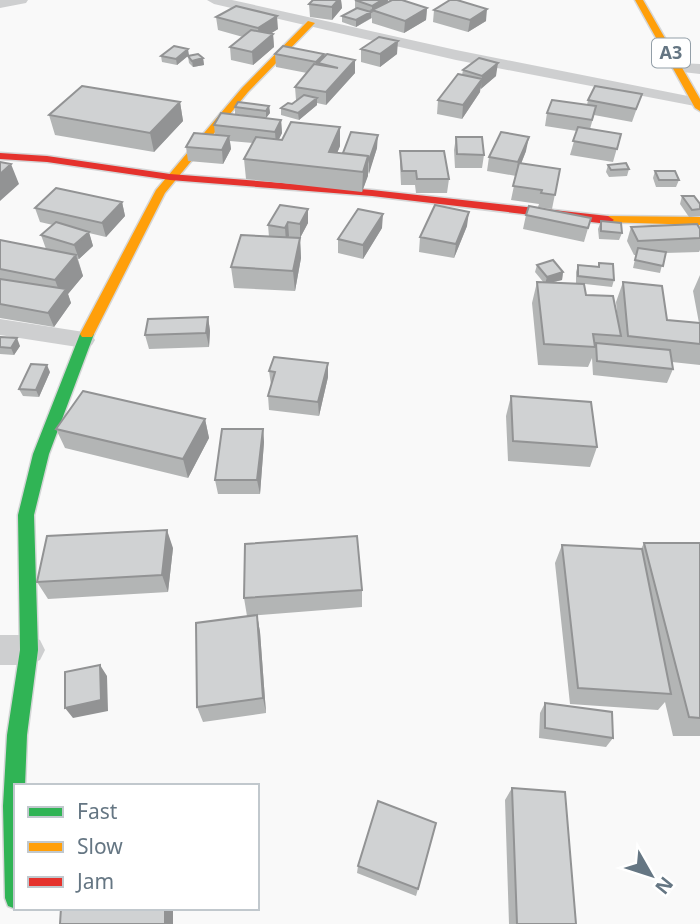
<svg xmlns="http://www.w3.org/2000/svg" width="700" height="924" font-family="'Noto Sans',sans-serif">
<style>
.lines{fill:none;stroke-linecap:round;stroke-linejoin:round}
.fast-casing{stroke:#d5d6d7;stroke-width:3}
.slow-casing{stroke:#d5d6d7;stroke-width:3}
.jam-casing{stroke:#d5d6d7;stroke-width:3}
.street{fill:#cecfd0;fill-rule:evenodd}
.fast{fill:#30b455;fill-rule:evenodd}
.slow{fill:#ff9f0a;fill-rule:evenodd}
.jam{fill:#e5322d;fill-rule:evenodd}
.wall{fill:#b3b5b5}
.shaded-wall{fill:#929394}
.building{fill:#d0d2d3;stroke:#929394;stroke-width:2}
.labels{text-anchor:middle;stroke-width:7;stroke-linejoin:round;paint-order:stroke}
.shield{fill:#fff;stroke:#939fa8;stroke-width:2}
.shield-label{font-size:18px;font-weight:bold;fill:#657683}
</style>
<rect width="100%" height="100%" fill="#f9f9f9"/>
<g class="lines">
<!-- fast casing -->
<g class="fast-casing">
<path id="fast" d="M 87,329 L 94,334 L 49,454 L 34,515 L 38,650 L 27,735 L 25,786 L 16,786 L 16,908 L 19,908 L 16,909 L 8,906 L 5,898 L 3,806 L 7,735 L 20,650 L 18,515 L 33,454 L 80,334 Z"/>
</g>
<!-- slow casing -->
<g class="slow-casing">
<path id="slow" d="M 635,0 L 643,0 L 700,99 L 700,111 L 695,108 Z
M 308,21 L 315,23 L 248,92 L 165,193 L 94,334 L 92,337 L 82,337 L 80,334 L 156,190 L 242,88 Z
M 608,216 L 700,217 L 700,225 L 604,222 L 602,220 Z"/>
</g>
<!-- jam casing -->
<g class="jam-casing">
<path id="jam" d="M 0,153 L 47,156 L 170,174 L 372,190 L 608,216 L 614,220 L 608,224 L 372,196 L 170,180 L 47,162 L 0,159 Z"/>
</g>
<!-- street -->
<path class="street" d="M 0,0 L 28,0 L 26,3 L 0,8 Z
M 207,0 L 232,0 L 456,50 L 698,98 L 700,107 L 456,60 L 214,4 Z
M 679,63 L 700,64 L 700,74 L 674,71 L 671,68 L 674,65 Z
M 0,319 L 84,332 L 92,335 L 95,340 L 92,345 L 84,348 L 0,335 Z
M 0,635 L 29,635 L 40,640 L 45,650 L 40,660 L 29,665 L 0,665 Z"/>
<!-- fast -->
<use href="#fast" class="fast"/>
<!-- slow -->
<use href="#slow" class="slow"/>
<!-- jam -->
<use href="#jam" class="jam"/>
</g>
<!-- wall -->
<path class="wall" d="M 313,0 L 341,0 L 342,8 L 332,20 L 310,17 L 309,4 Z
M 355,0 L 388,0 L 387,2 L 427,8 L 426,20 L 404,33 L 372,23 L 372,18 L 356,27 L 342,22 L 342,16 L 355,9 Z
M 434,10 L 486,21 L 468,32 L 433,22 Z
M 216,17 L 278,29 L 270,34 L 273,34 L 274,47 L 253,65 L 231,60 L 230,47 L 243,37 L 218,30 Z
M 361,49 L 397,54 L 380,67 L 361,62 Z
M 275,54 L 355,60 L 355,73 L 326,105 L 317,103 L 317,105 L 299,120 L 281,115 L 281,108 L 292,104 L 297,100 L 296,100 L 295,87 L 307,73 L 276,67 Z
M 189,55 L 188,56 L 203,58 L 204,65 L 193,67 L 189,63 L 188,56 L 177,65 L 162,62 L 161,56 Z
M 463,70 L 496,76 L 480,89 L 480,92 L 462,119 L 437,114 L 438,100 L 462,75 Z
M 642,94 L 632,122 L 594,115 L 590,129 L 621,134 L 613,162 L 570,155 L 577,131 L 545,126 L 547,113 L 587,105 L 588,100 Z
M 180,102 L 183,121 L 154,152 L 55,135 L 49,115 Z
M 269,106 L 270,113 L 266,118 L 235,114 L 235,107 Z
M 281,120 L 282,133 L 279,139 L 340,146 L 337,153 L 343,153 L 377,148 L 362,192 L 246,179 L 244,159 L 253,143 L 230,141 L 231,149 L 223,164 L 188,161 L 186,147 L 215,135 L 214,125 Z
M 456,137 L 484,155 L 482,168 L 455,168 L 454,150 Z
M 400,151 L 449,179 L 447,193 L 416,193 L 415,185 L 401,185 L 400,165 Z
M 526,151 L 521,164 L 560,169 L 552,209 L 538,207 L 539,204 L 511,200 L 516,176 L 487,171 L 489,157 Z
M 608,165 L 629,169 L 627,176 L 609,177 L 606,172 Z
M 655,171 L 679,180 L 676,187 L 656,187 L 653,178 Z
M 682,196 L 700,204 L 700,216 L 689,217 L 680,204 Z
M 122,202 L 125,216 L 106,237 L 89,233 L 93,246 L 79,259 L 78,259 L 83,276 L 68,294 L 71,303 L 54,327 L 0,318 L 0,240 L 46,249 L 41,235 L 53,225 L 40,222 L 35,208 Z
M 308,209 L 308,223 L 300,238 L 301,258 L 295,291 L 234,288 L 231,267 L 269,237 L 268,225 Z
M 526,215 L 591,218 L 584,242 L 523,229 Z
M 601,221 L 622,233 L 619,240 L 599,239 L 598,229 Z
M 467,226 L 454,258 L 419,252 L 420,237 Z
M 631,227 L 700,229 L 700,250 L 699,252 L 665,253 L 660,273 L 633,268 L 636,255 L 634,255 L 627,241 Z
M 382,228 L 363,259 L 338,253 L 338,239 Z
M 599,263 L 614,280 L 612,287 L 576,283 L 576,272 L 578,265 L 598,266 Z
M 537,265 L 563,272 L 562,280 L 549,283 L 586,295 L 618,323 L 616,302 L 623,282 L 667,320 L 699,323 L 693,291 L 700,275 L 700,365 L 672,362 L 673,369 L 667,383 L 593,375 L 592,358 L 588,367 L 538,365 L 532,303 L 537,282 L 544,283 L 535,272 Z
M 208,317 L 210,331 L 209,347 L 149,349 L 145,335 Z
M 0,337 L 20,346 L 14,355 L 0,354 Z
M 328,363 L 328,377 L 319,416 L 269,410 L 268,396 L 271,385 L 269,371 Z
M 50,372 L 39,397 L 23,396 L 19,389 Z
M 511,396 L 597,447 L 590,467 L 508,461 L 506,416 Z
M 205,419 L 209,438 L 188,478 L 65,448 L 56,429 Z
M 263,429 L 264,442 L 260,494 L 218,494 L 215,480 Z
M 644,543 L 700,543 L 700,736 L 673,736 L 665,702 L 658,710 L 570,704 L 555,563 L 562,545 L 641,549 Z
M 173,548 L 168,592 L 48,599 L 37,582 Z
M 362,590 L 362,607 L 247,616 L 244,598 Z
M 257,615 L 260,632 L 266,713 L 203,722 L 197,707 Z
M 545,703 L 613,738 L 606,747 L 539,738 L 540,713 Z
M 512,788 L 576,924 L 509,924 L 505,800 Z
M 358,866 L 418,889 L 416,896 L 357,873 Z"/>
<!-- shaded-wall -->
<path class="shaded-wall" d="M 338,0 L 341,0 L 342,8 L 332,20 L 332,7 Z
M 382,0 L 388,0 L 387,9 L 372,10 L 372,18 L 372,6 Z
M 427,8 L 426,20 L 404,33 L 405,21 Z
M 487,9 L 486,21 L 468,32 L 470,20 Z
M 371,12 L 371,18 L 356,27 L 356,20 Z
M 277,16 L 278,29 L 259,41 L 258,28 Z
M 273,34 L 274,47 L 253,65 L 252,52 Z
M 398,41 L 397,54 L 380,67 L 380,54 Z
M 188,49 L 189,55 L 177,65 L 176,59 Z
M 324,54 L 324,64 L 318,63 L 319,72 L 316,75 L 316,62 Z
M 203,58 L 204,65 L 193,67 L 192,61 Z
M 355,60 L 355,73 L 326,105 L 326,92 Z
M 498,63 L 496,76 L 481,89 L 482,76 Z
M 482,79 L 480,92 L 462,119 L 463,105 Z
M 317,98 L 317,105 L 299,120 L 298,113 Z
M 180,102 L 183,121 L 154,152 L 150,133 Z
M 269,106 L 270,113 L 266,118 L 266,111 Z
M 281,120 L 282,133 L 276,145 L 275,132 Z
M 340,127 L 340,146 L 331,168 L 329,152 Z
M 378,135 L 377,148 L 369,174 L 369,160 Z
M 229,136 L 231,149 L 223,164 L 222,150 Z
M 529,137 L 526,151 L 516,176 L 518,162 Z
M 368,156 L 368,176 L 362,192 L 363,172 Z
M 11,164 L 19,184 L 0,201 L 0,174 Z
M 122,202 L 125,216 L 106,237 L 102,223 Z
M 308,209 L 308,223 L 300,238 L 300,224 Z
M 469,212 L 467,226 L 454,258 L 456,244 Z
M 383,214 L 382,228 L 363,259 L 363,245 Z
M 288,222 L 289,236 L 286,242 L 285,228 Z
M 89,232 L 93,246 L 79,259 L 74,245 Z
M 300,238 L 301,258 L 295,291 L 293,271 Z
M 76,255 L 83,276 L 68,294 L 71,303 L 54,327 L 48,313 L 61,296 L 55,280 Z
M 563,272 L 562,280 L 545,284 L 547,277 Z
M 208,317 L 210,331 L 209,347 L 206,333 Z
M 17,338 L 20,346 L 14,355 L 11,348 Z
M 328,363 L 328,377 L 319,416 L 318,402 Z
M 47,365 L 50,372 L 39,397 L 36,390 Z
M 205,419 L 209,438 L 188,478 L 183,459 Z
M 263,429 L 264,442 L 260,494 L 257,480 Z
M 167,530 L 173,548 L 168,592 L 162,575 Z
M 257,615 L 260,632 L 266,713 L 263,698 Z
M 100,665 L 107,676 L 108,711 L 73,718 L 65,708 Z
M 165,908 L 173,908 L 173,924 L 165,924 Z"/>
<!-- building -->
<path class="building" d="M 313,0 L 338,0 L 332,7 L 309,4 Z
M 355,0 L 382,0 L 372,6 Z
M 392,0 L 402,0 L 427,8 L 405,21 L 372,10 Z
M 450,0 L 457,0 L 487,9 L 470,20 L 434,10 Z
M 236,6 L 277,16 L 258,28 L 216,17 Z
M 357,8 L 371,12 L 356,20 L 342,16 Z
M 251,30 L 273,34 L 252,52 L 230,47 Z
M 379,37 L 398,41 L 380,54 L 361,49 Z
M 174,46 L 188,49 L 176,59 L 161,56 Z
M 283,46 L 324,54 L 316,62 L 275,54 Z
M 198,54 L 203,58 L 192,61 L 188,56 Z
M 327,54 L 355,60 L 326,92 L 295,87 L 314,64 L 338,68 L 318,63 Z
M 479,58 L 498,63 L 482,76 L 463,70 Z
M 458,74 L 482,79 L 463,105 L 438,100 Z
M 82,86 L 180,102 L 150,133 L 49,115 Z
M 595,86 L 642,94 L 636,109 L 588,100 Z
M 304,95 L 317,98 L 298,113 L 281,108 L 288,103 L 292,104 Z
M 552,100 L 596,106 L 592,120 L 547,113 Z
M 238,102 L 269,106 L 266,111 L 235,107 Z
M 221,113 L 281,120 L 275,132 L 214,125 Z
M 291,122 L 340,127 L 329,152 L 368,156 L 363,172 L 244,159 L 256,137 L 282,140 Z
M 578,127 L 621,134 L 617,149 L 573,141 Z
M 351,132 L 378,135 L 369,160 L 368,156 L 343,153 Z
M 501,132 L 529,137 L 518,162 L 489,157 Z
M 194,133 L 229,136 L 222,150 L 186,147 Z
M 456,137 L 482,137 L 484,155 L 457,154 Z
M 400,151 L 444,151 L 449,179 L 417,179 L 416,171 L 402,171 Z
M 0,162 L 11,164 L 0,174 Z
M 519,163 L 560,169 L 555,195 L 541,193 L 542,190 L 513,186 Z
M 626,163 L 629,169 L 611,170 L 608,165 Z
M 655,171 L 675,171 L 679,180 L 659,180 Z
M 56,188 L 122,202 L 102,223 L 35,208 Z
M 682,196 L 694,196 L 700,204 L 700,209 L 692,210 Z
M 280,205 L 308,209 L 300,224 L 288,222 L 285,228 L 268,225 Z
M 435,205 L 469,212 L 456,244 L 420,237 Z
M 529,206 L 591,218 L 588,228 L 526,215 Z
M 358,209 L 383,214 L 363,245 L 338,239 Z
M 601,221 L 621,223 L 622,233 L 601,231 Z
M 56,222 L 89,232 L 74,245 L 41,235 Z
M 697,224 L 700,229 L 700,238 L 638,241 L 631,227 Z
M 241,235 L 300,238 L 293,271 L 231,267 Z
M 0,240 L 76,255 L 55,280 L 0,269 Z
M 638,248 L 666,252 L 663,266 L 635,260 Z
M 553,260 L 563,272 L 547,277 L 537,265 Z
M 599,263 L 613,264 L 614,280 L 578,276 L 578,265 L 599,267 Z
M 0,279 L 66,289 L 48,313 L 0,304 Z
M 537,282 L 584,284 L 586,295 L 613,296 L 621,336 L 593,334 L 595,347 L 544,344 Z
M 623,282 L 662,286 L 667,320 L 700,323 L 700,344 L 628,336 Z
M 208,317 L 206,333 L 145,335 L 148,319 Z
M 0,337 L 17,338 L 11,348 L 0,347 Z
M 596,343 L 670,350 L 673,369 L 597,361 Z
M 274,357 L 328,363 L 318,402 L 268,396 L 275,372 L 269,371 Z
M 31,364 L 47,365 L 36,390 L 19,389 Z
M 83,391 L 205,419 L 183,459 L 56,429 Z
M 511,396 L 591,402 L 597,447 L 513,441 Z
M 222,429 L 263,429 L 257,480 L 215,480 Z
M 167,530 L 162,575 L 37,582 L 47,536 Z
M 357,536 L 362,590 L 244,598 L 245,544 Z
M 644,543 L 700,543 L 700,718 L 689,717 Z
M 562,545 L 642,549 L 671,694 L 578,688 Z
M 257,615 L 263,698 L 197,707 L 196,623 Z
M 100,665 L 101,700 L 65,708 L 65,672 Z
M 545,703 L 612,712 L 613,738 L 545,728 Z
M 512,788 L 565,792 L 576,924 L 517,924 Z
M 378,801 L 436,823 L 418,889 L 358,866 Z
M 61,908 L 165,908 L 165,924 L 60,924 Z"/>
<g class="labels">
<!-- shield labels -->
<rect class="shield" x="652" y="38.5" width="38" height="29" rx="5"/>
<g class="shield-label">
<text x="671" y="59">A3</text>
</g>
</g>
<!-- legend -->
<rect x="14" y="784" width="245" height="126" fill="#ffffff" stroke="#c1c8cd" stroke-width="2"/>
<rect x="28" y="807" width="35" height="10" fill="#30b455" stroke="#c1c8cd" stroke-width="2"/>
<text x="77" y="819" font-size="21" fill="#657683">Fast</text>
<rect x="28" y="842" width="35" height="10" fill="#ff9f0a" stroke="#c1c8cd" stroke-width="2"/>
<text x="77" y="854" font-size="21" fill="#657683">Slow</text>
<rect x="28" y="877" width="35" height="10" fill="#e5322d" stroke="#c1c8cd" stroke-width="2"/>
<text x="77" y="889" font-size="21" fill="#657683">Jam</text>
<!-- north arrow -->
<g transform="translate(651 875) rotate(129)" stroke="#ffffff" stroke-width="5" paint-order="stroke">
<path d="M0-5L12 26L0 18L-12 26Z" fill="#657683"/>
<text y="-10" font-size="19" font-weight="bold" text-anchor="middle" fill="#657683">N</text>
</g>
</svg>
